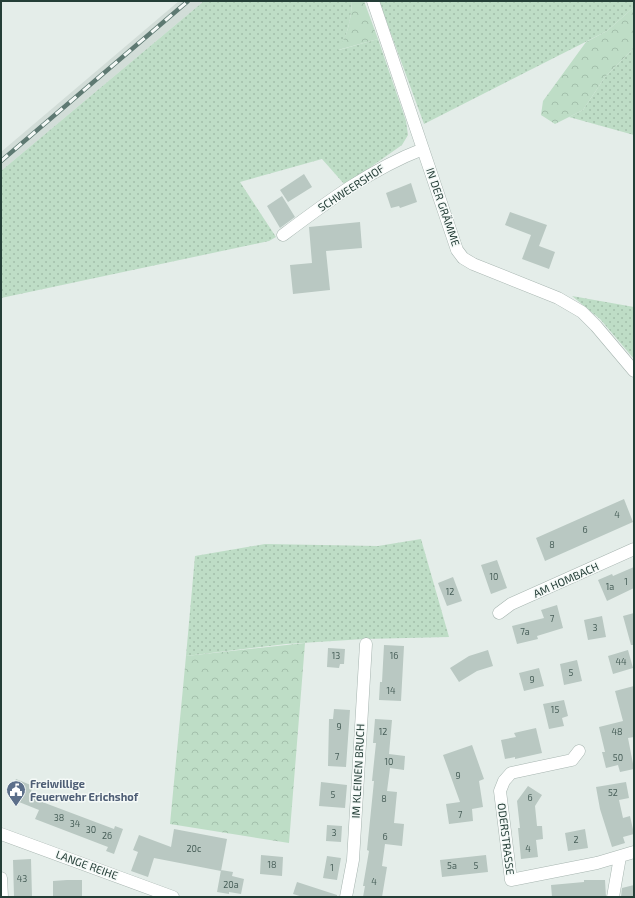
<svg xmlns="http://www.w3.org/2000/svg" width="635" height="898" font-family="'Exo 2',sans-serif">
<style>
.built{fill:#d2ddd8}
.grass{fill:url(#grass-dots)}
.forest{fill:url(#forest-crowns)}
.building{fill:#b9c8c2}
.lines{fill:none;stroke-linecap:round;stroke-linejoin:round}
.minor-casing{stroke:#a7b5b0;stroke-width:13}
.minor{stroke:#fff;stroke-width:12}
.rail-casing{stroke:#5e7972;stroke-width:4.5}
.rail{stroke:#f4f9f7;stroke-width:3;stroke-dasharray:9;stroke-linecap:butt}
.labels{text-anchor:middle;stroke-width:3;stroke-linejoin:round;paint-order:stroke}
.number-label{font-size:9px;fill:#49605a}
.street-label{font-size:11px;fill:#243e37;stroke:#f4f9f7}
.service-label{font-size:11px;font-weight:bold;fill:#4e5e75;stroke:#f4f9f7;text-anchor:start}
</style>
<defs>
<pattern id="grass-dots" width="8" height="8" patternUnits="userSpaceOnUse"><rect width="8" height="8" fill="#beddc6"/><path d="M2 2h.1M6 6h.1" fill="none" stroke="#a3bfab" stroke-width="1.8" stroke-linecap="round"/></pattern>
<pattern id="forest-crowns" width="20" height="18" patternUnits="userSpaceOnUse"><rect width="20" height="18" fill="#beddc6"/><path d="M2 6a3 3 0 1 1 6 0M12 15a3 3 0 1 1 6 0" fill="none" stroke="#a3bfab"/></pattern>
</defs>
<rect width="100%" height="100%" fill="#e4ede9"/>
<!-- built -->
<path class="built" d="M 179,1 L 204,1 L 1,171 L 1,152 Z"/>
<!-- grass -->
<path class="grass" d="M 204,1 L 352,1 C 351,19 348,34 339,50 L 378,39 L 406,121 L 408,135 L 402,145 L 345,185 L 322,159 L 240,182 L 276,237 L 269,241 L 1,298 L 1,171 Z
M 379,1 L 634,1 L 634,7 L 607,31 L 424,124 Z
M 634,48 L 634,135 L 569,117 L 583,110 L 605,77 Z
M 572,296 L 634,307 L 634,359 L 600,319 Z
M 421,539 L 449,637 L 364,639 L 286,644 L 186,656 L 195,556 L 265,544 L 378,546 Z"/>
<!-- forest -->
<path class="forest" d="M 352,1 L 364,1 L 378,39 L 338,50 C 348,35 351,19 352,1 Z
M 634,7 L 634,48 L 605,77 L 583,110 L 555,124 L 541,115 L 543,101 L 586,42 L 607,31 Z
M 305,643 L 289,843 L 170,824 L 186,656 Z"/>
<!-- building -->
<path class="building" d="M 304,174 L 312,187 L 288,202 L 280,190 Z
M 411,183 L 417,202 L 400,208 L 399,206 L 391,208 L 386,193 Z
M 282,196 L 295,217 L 280,228 L 267,206 Z
M 510,212 L 547,225 L 539,246 L 555,252 L 549,269 L 522,259 L 531,235 L 505,225 Z
M 360,222 L 362,248 L 326,251 L 330,290 L 293,294 L 290,265 L 312,263 L 309,227 Z
M 624,499 L 633,522 L 545,561 L 536,538 Z
M 497,560 L 507,588 L 491,594 L 481,565 Z
M 634,567 L 634,588 L 607,601 L 598,580 L 612,574 L 613,576 Z
M 453,577 L 462,601 L 447,606 L 438,583 Z
M 557,605 L 563,628 L 537,636 L 538,639 L 517,644 L 512,626 L 544,618 L 541,610 Z
M 634,613 L 634,645 L 631,645 L 623,616 Z
M 602,616 L 606,637 L 588,640 L 584,620 Z
M 384,645 L 404,646 L 401,701 L 379,700 L 380,682 L 382,682 Z
M 328,648 L 345,649 L 344,664 L 340,664 L 339,668 L 327,667 Z
M 488,650 L 493,666 L 477,671 L 459,682 L 450,668 L 469,656 Z
M 628,650 L 633,668 L 613,674 L 608,656 Z
M 577,660 L 582,681 L 564,685 L 560,664 Z
M 539,668 L 544,686 L 524,691 L 519,673 Z
M 634,686 L 634,737 L 628,738 L 634,769 L 620,772 L 618,765 L 606,768 L 602,752 L 605,752 L 599,727 L 623,721 L 615,691 Z
M 564,700 L 568,716 L 562,718 L 564,726 L 549,729 L 543,704 Z
M 334,709 L 350,710 L 346,767 L 328,766 L 329,719 L 333,719 Z
M 375,719 L 392,720 L 389,754 L 405,756 L 404,770 L 390,768 L 387,791 L 397,792 L 394,823 L 404,824 L 402,846 L 385,844 L 382,866 L 387,867 L 382,897 L 363,897 L 365,886 L 363,886 L 369,851 L 367,850 L 374,781 L 372,781 L 376,743 L 373,743 Z
M 536,728 L 542,753 L 515,759 L 515,757 L 505,759 L 501,740 L 516,737 L 514,733 Z
M 472,745 L 484,779 L 479,781 L 483,807 L 472,809 L 473,821 L 449,824 L 446,804 L 460,802 L 443,755 Z
M 16,779 L 33,786 L 29,797 L 114,829 L 115,826 L 123,829 L 114,854 L 106,851 L 108,847 L 35,819 L 39,810 L 9,798 Z
M 321,782 L 347,785 L 345,808 L 319,806 Z
M 626,782 L 629,798 L 619,800 L 623,818 L 630,816 L 634,834 L 623,837 L 625,843 L 612,847 L 600,809 L 596,787 Z
M 528,786 L 542,795 L 535,806 L 537,826 L 542,826 L 543,839 L 536,840 L 538,857 L 521,859 L 518,828 L 520,828 L 517,801 Z
M 327,825 L 342,826 L 341,842 L 326,841 Z
M 174,829 L 227,839 L 221,871 L 154,858 L 148,877 L 131,871 L 138,852 L 133,850 L 139,835 L 171,847 Z
M 585,829 L 588,848 L 568,851 L 565,833 Z
M 261,855 L 283,857 L 282,876 L 260,874 Z
M 486,855 L 488,872 L 442,877 L 440,860 Z
M 327,856 L 341,858 L 337,880 L 323,878 Z
M 31,859 L 32,897 L 14,897 L 13,860 Z
M 221,870 L 233,872 L 232,876 L 244,879 L 241,894 L 229,892 L 229,894 L 217,892 Z
M 67,880 L 82,880 L 82,897 L 53,897 L 53,881 Z
M 584,880 L 605,880 L 606,897 L 552,897 L 551,885 L 584,882 Z
M 297,882 L 337,895 L 337,897 L 303,897 L 293,894 Z
M 634,885 L 634,897 L 621,897 L 622,888 Z"/>
<g class="lines">
<!-- minor casing -->
<g class="minor-casing">
<path id="minor" d="M 373,1 L 457,250 L 463,258 L 473,264 L 558,298 L 582,312 L 596,326 L 634,371
M 283,235 C 327,202 371,169 423,149
M 499,613 L 511,604 L 634,549
M 579,751 L 572,760 L 511,773 L 504,781 L 500,791 L 511,880 L 597,863 L 634,852
M 1,834 L 173,897
M 1,878 L 2,897
M 346,897 L 353,860 L 366,644
M 613,897 L 620,857"/>
</g>
<!-- minor -->
<use href="#minor" class="minor"/>
<!-- rail casing -->
<g class="rail-casing">
<path id="rail" d="M 1,161 L 188,1"/>
</g>
<!-- rail -->
<use href="#rail" class="rail"/>
</g>
<!-- icons -->
<defs>
<g id="civic-pin" transform="scale(1)"><path d="M0 17L-7.5 6A9.5 9.5 0 1 1 7.5 6Z" fill="#5c6f8a" stroke="#f4f9f7"/><path d="M-.6-6.5H3V-4.5H.6V-3L4-1V1h2V6H-6V1h2V-1L-.6-3ZM-1.2 2.5V6h2.4V2.5Z" fill="#fff"/></g>
</defs>
<g fill-rule="evenodd">
<use href="#civic-pin" x="16" y="790"/>
</g>
<g class="labels">
<!-- number labels -->
<g class="number-label">
<text x="617" y="518">4</text>
<text x="585" y="533">6</text>
<text x="552" y="548">8</text>
<text x="494" y="580">10</text>
<text x="626" y="585">1</text>
<text x="610" y="590">1a</text>
<text x="450" y="595">12</text>
<text x="552" y="622">7</text>
<text x="595" y="631">3</text>
<text x="525" y="635">7a</text>
<text x="336" y="659">13</text>
<text x="394" y="659">16</text>
<text x="621" y="665">44</text>
<text x="571" y="676">5</text>
<text x="532" y="683">9</text>
<text x="391" y="694">14</text>
<text x="555" y="713">15</text>
<text x="339" y="730">9</text>
<text x="383" y="735">12</text>
<text x="617" y="735">48</text>
<text x="337" y="760">7</text>
<text x="618" y="761">50</text>
<text x="389" y="765">10</text>
<text x="458" y="779">9</text>
<text x="613" y="796">52</text>
<text x="333" y="798">5</text>
<text x="530" y="801">6</text>
<text x="384" y="802">8</text>
<text x="460" y="818">7</text>
<text x="59" y="821">38</text>
<text x="75" y="827">34</text>
<text x="91" y="833">30</text>
<text x="334" y="836">3</text>
<text x="107" y="839">26</text>
<text x="385" y="840">6</text>
<text x="576" y="843">2</text>
<text x="194" y="852">20c</text>
<text x="528" y="852">4</text>
<text x="272" y="868">18</text>
<text x="452" y="869">5a</text>
<text x="476" y="869">5</text>
<text x="332" y="871">1</text>
<text x="22" y="882">43</text>
<text x="374" y="885">4</text>
<text x="231" y="888">20a</text>
</g>
<!-- street labels -->
<g class="street-label">
<text transform="translate(351 188) rotate(-33)" y="4">SCHWEERSHOF</text>
<text transform="translate(443 207) rotate(71)" y="4">IN DER GRÄMME</text>
<text transform="translate(566 580) rotate(-24)" y="4">AM HOMBACH</text>
<text transform="translate(358 771) rotate(-87)" y="4">IM KLEINEN BRUCH</text>
<text transform="translate(506 839) rotate(83)" y="4">ODERSTRASSE</text>
<text transform="translate(87 865) rotate(20)" y="4">LANGE REIHE</text>
</g>
<!-- service labels -->
<g class="service-label">
<text x="30" y="788">Freiwillige<tspan x="30" dy="13">Feuerwehr Erichshof</tspan></text>
</g>
</g>
<!-- border -->
<rect width="635" height="898" fill="none" stroke="#243e37" stroke-width="4"/>
</svg>
